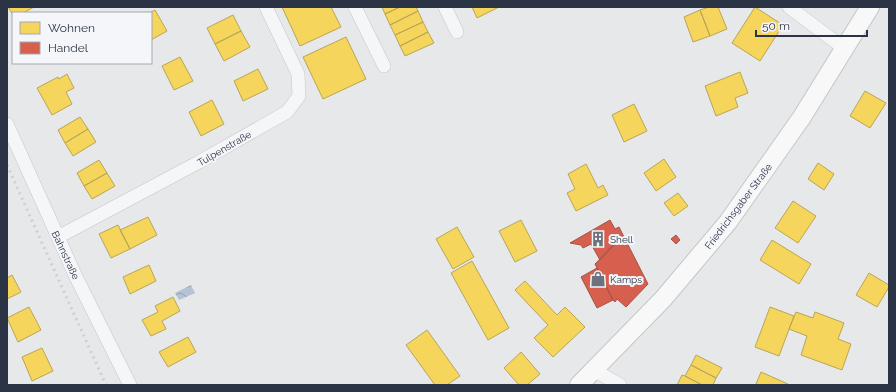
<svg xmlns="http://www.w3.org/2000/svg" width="896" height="392" font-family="Raleway,sans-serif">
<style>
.water{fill:url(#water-waves)}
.homes{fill:#f6d55c;stroke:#b9a555}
.shops{fill:#d6604d;stroke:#a3534b}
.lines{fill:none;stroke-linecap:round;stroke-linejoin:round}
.minor-casing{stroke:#c4c6c8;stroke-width:14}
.secondary-casing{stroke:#c4c6c8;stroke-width:20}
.minor{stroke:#f5f6f7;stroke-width:13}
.secondary{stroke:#f8f8f8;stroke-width:18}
.rail{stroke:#cecfd2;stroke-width:3;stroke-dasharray:2 4;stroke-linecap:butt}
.labels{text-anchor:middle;stroke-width:4;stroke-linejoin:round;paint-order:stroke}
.street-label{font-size:10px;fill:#2b3445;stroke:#f4f6f9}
.poi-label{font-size:10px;fill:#2b3445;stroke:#f4f6f9;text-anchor:start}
</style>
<defs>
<pattern id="water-waves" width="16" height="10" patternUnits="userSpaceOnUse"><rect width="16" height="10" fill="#b4c4d5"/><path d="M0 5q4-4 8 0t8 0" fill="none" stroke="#93a0af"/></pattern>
</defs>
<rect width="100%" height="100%" fill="#e6e8ea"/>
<!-- water -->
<path class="water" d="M 191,285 L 195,293 L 179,300 L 175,293 Z"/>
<!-- homes -->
<path class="homes" d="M 8,7 L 34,7 L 23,13 L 13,13 L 13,15 Z
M 282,7 L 331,7 L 341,27 L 300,46 Z
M 382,7 L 400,7 L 385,14 Z
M 400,7 L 416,7 L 418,11 L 390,25 L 385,14 Z
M 472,7 L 499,7 L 477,18 Z
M 709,7 L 718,7 L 727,29 L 710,36 L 700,10 Z
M 755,7 L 783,25 L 760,61 L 732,43 Z
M 155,10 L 167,31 L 151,40 L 151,13 L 149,13 Z
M 700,10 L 710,36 L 693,42 L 684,17 Z
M 418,11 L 423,22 L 395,35 L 390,25 Z
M 233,15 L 241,31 L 215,44 L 207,28 Z
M 423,22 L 428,32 L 400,46 L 395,35 Z
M 241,31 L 250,47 L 224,61 L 215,44 Z
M 428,32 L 434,43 L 405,56 L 400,46 Z
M 346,37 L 366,79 L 323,99 L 303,57 Z
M 180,57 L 193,81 L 174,90 L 162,66 Z
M 258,69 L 268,89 L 243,101 L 234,81 Z
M 740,72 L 748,93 L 735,98 L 738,107 L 716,116 L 705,86 Z
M 67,74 L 74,88 L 66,92 L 72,104 L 52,115 L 37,88 L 58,77 L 59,79 Z
M 865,91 L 886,103 L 870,128 L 850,116 Z
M 212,100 L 224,124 L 201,136 L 189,112 Z
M 634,104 L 647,131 L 624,142 L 612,115 Z
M 80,117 L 88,129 L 65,143 L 58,130 Z
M 88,129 L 96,142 L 73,156 L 65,143 Z
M 664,159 L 676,177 L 656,191 L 644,173 Z
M 99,160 L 107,173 L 84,186 L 77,173 Z
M 818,163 L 834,174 L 824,190 L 808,179 Z
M 586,164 L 598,188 L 603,185 L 608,195 L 576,211 L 567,193 L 575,189 L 568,174 Z
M 107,173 L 115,186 L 92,199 L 84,186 Z
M 678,193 L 688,206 L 674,216 L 664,203 Z
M 793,201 L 816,216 L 798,243 L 775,228 Z
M 148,217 L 157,235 L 130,249 L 120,230 Z
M 521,220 L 537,251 L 515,262 L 499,231 Z
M 118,225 L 130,249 L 111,258 L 99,234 Z
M 457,227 L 474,257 L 453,269 L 436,239 Z
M 772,240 L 811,264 L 799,284 L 760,260 Z
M 472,261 L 509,328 L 488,340 L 451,273 Z
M 149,265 L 156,281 L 130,294 L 123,277 Z
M 869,273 L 889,285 L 889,287 L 877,307 L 856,295 Z
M 12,275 L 21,292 L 7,299 L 7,278 Z
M 525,281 L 557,315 L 565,307 L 585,327 L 553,357 L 534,338 L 548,325 L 515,290 Z
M 173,297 L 180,311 L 162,321 L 166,329 L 151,336 L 142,320 L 158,312 L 155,306 Z
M 29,307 L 41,330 L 18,342 L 7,318 Z
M 770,307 L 794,316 L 779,356 L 755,347 Z
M 796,312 L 813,318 L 815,312 L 844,323 L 838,339 L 851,344 L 842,370 L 801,355 L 807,336 L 789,329 Z
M 427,330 L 460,376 L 447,385 L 435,385 L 406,345 Z
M 188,337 L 196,352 L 168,367 L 159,352 Z
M 42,348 L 53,371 L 32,381 L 22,357 Z
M 521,352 L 540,374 L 527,385 L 519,385 L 504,368 Z
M 696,355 L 722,368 L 716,378 L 691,365 Z
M 691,365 L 716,378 L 713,385 L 702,385 L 685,376 Z
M 761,372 L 788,384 L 788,385 L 759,385 L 756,384 Z
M 682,375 L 685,376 L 702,385 L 677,385 Z"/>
<!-- shops -->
<path class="shops" d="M 610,220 L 615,229 L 619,227 L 623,235 L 600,260 L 591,244 L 583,248 L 581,245 L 570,243 Z
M 623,235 L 648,284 L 626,307 L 617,299 L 615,302 L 613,300 L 595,264 Z
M 676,235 L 680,240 L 676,244 L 671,239 Z
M 597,268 L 613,300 L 597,308 L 581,277 Z"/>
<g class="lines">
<!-- minor casing -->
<g class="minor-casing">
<path id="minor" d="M 355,7 L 384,66
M 445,7 L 457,32
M 789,7 L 845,49
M 7,124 L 76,277 L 130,385
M 58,237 L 199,162 L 287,112 L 299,96 L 298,74 L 266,7
M 594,370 L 620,385"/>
</g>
<!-- secondary casing -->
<g class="secondary-casing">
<path id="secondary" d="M 579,385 L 663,299 L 728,222 L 802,117 L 870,7"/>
</g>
<!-- minor -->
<use href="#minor" class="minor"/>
<!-- secondary -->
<use href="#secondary" class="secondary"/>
<!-- rail -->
<path class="rail" d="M 7,165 L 106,385"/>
</g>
<!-- icons -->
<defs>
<g id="building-bare" transform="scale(1.2)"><path d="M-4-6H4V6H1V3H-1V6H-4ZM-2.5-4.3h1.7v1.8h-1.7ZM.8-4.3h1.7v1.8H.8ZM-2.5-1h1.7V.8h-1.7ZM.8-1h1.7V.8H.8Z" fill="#6c737f" stroke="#f4f6f9" stroke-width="2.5" paint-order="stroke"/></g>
<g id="shop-bare" transform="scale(1.2)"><path d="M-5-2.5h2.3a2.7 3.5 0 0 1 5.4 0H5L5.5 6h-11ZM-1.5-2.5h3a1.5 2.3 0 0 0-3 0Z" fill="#6c737f" stroke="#f4f6f9" stroke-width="2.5" paint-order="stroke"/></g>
</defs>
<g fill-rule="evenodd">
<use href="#building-bare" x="598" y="239"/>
<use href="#shop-bare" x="598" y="279"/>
</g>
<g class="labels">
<!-- street labels -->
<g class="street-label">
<text transform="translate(224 148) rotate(-30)" y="4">Tulpenstraße</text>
<text transform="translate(738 206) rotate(-53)" y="4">Friedrichsgaber Straße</text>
<text transform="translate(66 255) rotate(65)" y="4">Bahnstraße</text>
</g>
<!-- poi labels -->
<g class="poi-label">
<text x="610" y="243">Shell</text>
<text x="610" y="283">Kamps</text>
</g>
</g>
<!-- border -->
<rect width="896" height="392" fill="none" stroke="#2b3445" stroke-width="16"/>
<!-- legend -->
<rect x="12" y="12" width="140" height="52" fill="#f4f6f9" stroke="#a4a8b1"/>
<rect x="20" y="22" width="20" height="12" fill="#f6d55c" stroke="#a4a8b1"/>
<text x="48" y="32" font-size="12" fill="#2b3445">Wohnen</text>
<rect x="20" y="42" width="20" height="12" fill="#d6604d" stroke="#a4a8b1"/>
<text x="48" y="52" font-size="12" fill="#2b3445">Handel</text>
<!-- scale -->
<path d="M756 30v6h111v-6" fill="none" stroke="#2b3445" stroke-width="2"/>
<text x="762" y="30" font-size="12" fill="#2b3445" stroke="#f4f6f9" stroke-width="3" paint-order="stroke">50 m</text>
</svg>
